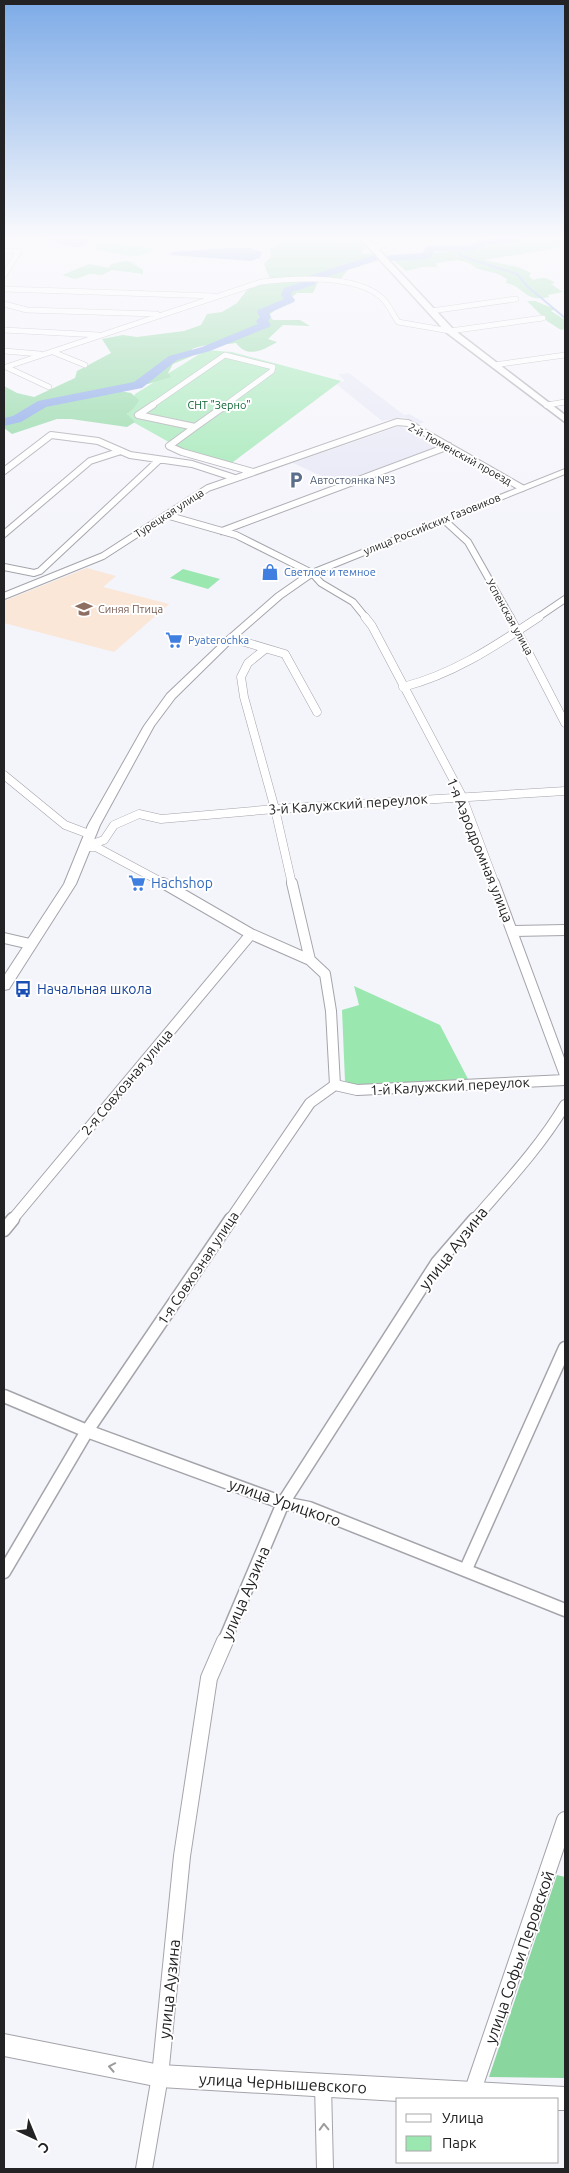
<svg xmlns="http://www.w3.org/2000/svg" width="569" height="2173" font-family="Ubuntu,sans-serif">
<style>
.built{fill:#e7e7f6}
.education{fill:#fae7d7}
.green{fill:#9be7b0}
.forest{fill:#89d69e}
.water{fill:#7d9ee5}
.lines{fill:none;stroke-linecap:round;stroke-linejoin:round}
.stream{stroke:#7d9ee5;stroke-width:2}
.river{fill:#7d9ee5;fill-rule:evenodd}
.street-far5-casing{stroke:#a4a4ab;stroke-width:6}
.street-far4-casing{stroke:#a4a4ab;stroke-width:8}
.street-far3-casing{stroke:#a4a4ab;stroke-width:9}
.street-far2-casing{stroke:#a4a4ab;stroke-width:12}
.street-far1-casing{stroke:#a4a4ab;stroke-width:15}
.street-casing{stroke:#a4a4ab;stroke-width:18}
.secondary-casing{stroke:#a4a4ab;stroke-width:2}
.primary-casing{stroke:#a4a4ab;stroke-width:3}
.street-far5{stroke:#fff;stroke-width:5}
.street-far4{stroke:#fff;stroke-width:6}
.street-far3{stroke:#fff;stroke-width:8}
.street-far2{stroke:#fff;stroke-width:10}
.street-far1{stroke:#fff;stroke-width:12}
.street{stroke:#fff;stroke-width:16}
.secondary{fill:#fff;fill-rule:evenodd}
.primary{fill:#fff;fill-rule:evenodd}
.oneway{stroke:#9c9c9d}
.labels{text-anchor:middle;stroke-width:4;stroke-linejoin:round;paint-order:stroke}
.far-park-label{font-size:11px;fill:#0c6634;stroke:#fff}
.far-street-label{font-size:11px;fill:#232325;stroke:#fff}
.far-service-label{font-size:11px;fill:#4e5e75;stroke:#fff;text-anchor:start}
.far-shop-label{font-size:11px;fill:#366cbe;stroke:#fff;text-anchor:start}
.far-education-label{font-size:11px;fill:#785e54;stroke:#fff;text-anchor:start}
.street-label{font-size:14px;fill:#232325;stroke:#fff}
.shop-label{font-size:14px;fill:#366cbe;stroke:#fff;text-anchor:start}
.transit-label{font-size:14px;fill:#164399;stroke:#fff;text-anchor:start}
.near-street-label{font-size:16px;fill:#232325;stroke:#fff}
</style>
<rect width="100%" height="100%" fill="#f4f4fb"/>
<!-- built -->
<path class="built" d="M 349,373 L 404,415 L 409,414 L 424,422 L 418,424 L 404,417 L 382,421 L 335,383 L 345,381 L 338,374 Z
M 400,426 L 438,447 L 337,483 L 293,463 Z"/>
<!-- education -->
<path class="education" d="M 87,568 L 116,576 L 103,587 L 169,604 L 114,652 L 4,623 L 4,601 Z"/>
<!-- green -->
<path class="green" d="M 101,242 L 150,248 L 153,249 C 138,263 112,252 94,249 L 93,247 Z
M 206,350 L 232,352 L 341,381 L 229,465 L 183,450 L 126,418 L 135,394 Z
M 183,569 L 220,579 L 208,589 L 170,578 Z
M 354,986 L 440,1025 L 468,1079 L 353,1085 L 345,1081 L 342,1010 L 359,1005 Z"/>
<!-- forest -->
<path class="forest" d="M 282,237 L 330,237 L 348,246 L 348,241 L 362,240 L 367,245 L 360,254 L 375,254 L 373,259 L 346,266 L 347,271 L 339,281 L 270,279 L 264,264 L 271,257 L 270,249 L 282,243 Z
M 512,237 L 565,237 L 565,245 L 559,248 L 484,260 L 518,267 L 531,273 L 529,276 L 533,280 C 541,277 548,277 555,283 L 551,284 L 563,292 L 548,295 L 549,297 C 524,303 526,287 506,283 L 507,279 L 498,274 L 478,269 L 467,262 L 457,260 L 436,263 L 437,267 L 422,267 L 406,271 L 392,259 L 399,255 L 446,251 Z
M 125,261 L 131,262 L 143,270 L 143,274 L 112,270 L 102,275 L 90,274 L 75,279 L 62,275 L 89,264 L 109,268 L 111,264 Z
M 264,282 L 318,282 L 313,293 L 297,293 L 269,315 L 273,320 L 300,320 L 310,326 L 283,325 L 268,339 L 277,342 C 263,350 248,359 236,343 C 221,346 205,343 192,349 L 192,356 L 173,364 L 168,373 L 171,377 L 148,384 L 132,383 L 119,387 L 120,391 L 131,393 L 139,400 L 134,408 L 127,414 L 135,422 L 127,427 L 71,419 L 57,419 L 12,434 L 4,428 L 4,386 L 17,393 L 34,397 L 75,378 L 77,371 L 111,353 L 102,339 L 123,335 L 137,337 L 184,331 L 201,325 L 207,314 L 222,312 L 237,303 L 247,290 Z
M 527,301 L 535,301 L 555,309 L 551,311 L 565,320 L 565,329 L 561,330 L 547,321 Z
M 557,1875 L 565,1877 L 565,2078 L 489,2077 Z"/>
<!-- water -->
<path class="water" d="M 22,237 L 78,237 L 92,239 L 80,247 L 74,247 L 41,239 Z
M 227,248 L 250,248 L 262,252 L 260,258 L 251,261 L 170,255 L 173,252 Z"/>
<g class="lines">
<!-- stream -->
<path class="stream" d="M 457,248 L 461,256 L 517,274 L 527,286 L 565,318"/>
<!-- river -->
<path class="river" d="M 503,237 L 529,237 L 524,240 L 488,245 L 471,251 L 434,251 L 431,258 L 427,259 L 390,261 L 385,258 L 317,280 L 314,285 L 292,292 L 291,295 L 295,300 L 294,302 L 269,313 L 271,317 L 268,321 L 271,325 L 269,327 L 210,351 L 177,360 L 142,388 L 46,407 L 21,422 L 4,426 L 4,418 L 13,416 L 38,401 L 134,382 L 169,356 L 202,347 L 258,324 L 256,321 L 260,317 L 257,312 L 258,310 L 284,299 L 281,295 L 284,288 L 306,281 L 309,276 L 371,256 L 380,255 L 385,258 L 390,255 L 423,253 L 426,247 L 430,246 L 470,245 L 486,239 Z"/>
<!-- street-far5 casing -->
<g class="street-far5-casing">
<path id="street-far5" d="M 374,248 L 405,237
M 4,251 L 19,251 L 4,275
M 4,289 L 214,296
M 4,304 L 27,310 L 157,314
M 431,311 L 516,299
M 4,330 L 99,335
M 4,351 L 40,354
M 53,352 L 85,365
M 494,365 L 565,355
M 49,387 L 6,367 L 261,282 C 293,278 354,274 381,297 C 388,303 393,314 398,322 L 450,331 L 543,318
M 547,405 L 565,402
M 151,406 L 225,355 L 273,367 L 272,371 L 224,406"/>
</g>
<!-- street-far4 casing -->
<g class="street-far4-casing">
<path id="street-far4" d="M 153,405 L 138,415 L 195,427
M 547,405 L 549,405
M 195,427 L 169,446 L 182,452 L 253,472
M 195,427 L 226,405
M 4,471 L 51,435 L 98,441 L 130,455 L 192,464 L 235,478
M 166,515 L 236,535 L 312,573 L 321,583 L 353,602 L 366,618
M 444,520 L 468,542 L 511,618
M 222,531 L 449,446
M 4,534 L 90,461 L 121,451
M 4,567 L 34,573 L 40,571 L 159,460
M 4,596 L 103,556 L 208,488 L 397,422 L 408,423 L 522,488
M 537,618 L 565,599"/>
</g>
<!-- street-far3 casing -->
<g class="street-far3-casing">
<path id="street-far3" d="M 365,617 L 372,626 L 462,796 L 495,884
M 510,617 L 565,723
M 231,638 L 285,654 L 317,712
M 264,650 L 248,663 L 241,677 L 244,697 L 275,809 L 292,884
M 403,687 C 454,674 495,646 539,617
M 4,775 L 65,825 L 89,834
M 89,845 L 104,840 L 114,825 L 139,814 L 161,819 L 275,809 L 565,791
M 84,847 L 96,847 L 165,884"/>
</g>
<!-- street-far2 casing -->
<g class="street-far2-casing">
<path id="street-far2" d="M 163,883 L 251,934 L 310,960 L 325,974 L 331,1011 L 335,1085 L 310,1103 L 230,1220
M 292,883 L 310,960
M 494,883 L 565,1075
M 514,931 L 565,930
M 4,938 L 30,944
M 335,1085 L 357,1090 L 565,1080
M 12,1220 L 251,934
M 474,1220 C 506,1183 540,1147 565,1105"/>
</g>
<!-- street-far1 casing -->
<g class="street-far1-casing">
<path id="street-far1" d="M 4,1230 L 13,1219
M 4,1396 L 87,1431 L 283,1503 L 309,1508 L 565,1610
M 466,1569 L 565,1348
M 4,1572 L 87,1431 L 231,1219
M 224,1642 L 283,1503 L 437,1263 L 475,1219"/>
</g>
<!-- street casing -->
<g class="street-casing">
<path id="street" d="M 323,2085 L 325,2169
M 472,2093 L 565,1820
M 144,2169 L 160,2076 L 182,1856 L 209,1678 L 225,1641"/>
</g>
<!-- secondary casing -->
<g class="secondary-casing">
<path id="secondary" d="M 565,469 L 565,474 L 315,575 L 282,598 L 234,640 L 175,698 L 154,726 L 100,825 L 76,884 L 9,989 L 4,990 L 4,976 L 64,884 L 88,825 L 144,726 L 167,694 L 228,636 L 276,594 L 309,571 Z
M 4,2034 L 160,2065 L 565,2087 L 565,2110 L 558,2110 L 558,2099 L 398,2099 L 398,2101 L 160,2087 L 4,2056 Z"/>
</g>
<!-- primary casing -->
<g class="primary-casing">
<path id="primary" d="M 359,237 L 367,237 L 453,329 L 565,415 L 565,422 L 447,333 Z"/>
</g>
<!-- street-far5 -->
<use href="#street-far5" class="street-far5"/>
<!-- street-far4 -->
<use href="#street-far4" class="street-far4"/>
<!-- street-far3 -->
<use href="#street-far3" class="street-far3"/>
<!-- street-far2 -->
<use href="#street-far2" class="street-far2"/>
<!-- street-far1 -->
<use href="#street-far1" class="street-far1"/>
<!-- street -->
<use href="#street" class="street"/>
<!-- secondary -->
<use href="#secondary" class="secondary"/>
<!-- primary -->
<use href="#primary" class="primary"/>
</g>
<!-- one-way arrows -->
<defs><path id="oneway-chevron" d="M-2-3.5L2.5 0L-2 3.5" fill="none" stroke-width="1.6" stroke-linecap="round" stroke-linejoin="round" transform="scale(1.25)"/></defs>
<g class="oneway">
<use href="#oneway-chevron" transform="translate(112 2067) rotate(-169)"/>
<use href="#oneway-chevron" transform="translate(324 2127) rotate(-92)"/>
</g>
<!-- sky -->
<linearGradient id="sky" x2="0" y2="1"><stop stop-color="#7dabe7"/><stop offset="0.44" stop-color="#fafafd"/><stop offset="1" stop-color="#fafafd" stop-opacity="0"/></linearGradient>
<rect width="569" height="541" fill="url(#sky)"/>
<!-- icons -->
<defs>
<g id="parking-bare" transform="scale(1.35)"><path d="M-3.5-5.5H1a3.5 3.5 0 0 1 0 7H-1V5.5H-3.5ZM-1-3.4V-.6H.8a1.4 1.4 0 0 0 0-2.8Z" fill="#5c6f8a" stroke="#fff" stroke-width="2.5" paint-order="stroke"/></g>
<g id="shop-bare" transform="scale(1.35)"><path d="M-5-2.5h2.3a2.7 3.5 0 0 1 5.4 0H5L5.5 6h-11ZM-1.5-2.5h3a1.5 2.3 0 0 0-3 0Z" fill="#3f7fe0" stroke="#fff" stroke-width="2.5" paint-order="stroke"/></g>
<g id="school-bare" transform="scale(1.35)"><path d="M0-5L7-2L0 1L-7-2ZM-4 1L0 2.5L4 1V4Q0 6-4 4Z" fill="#8d6e63" stroke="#fff" stroke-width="2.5" paint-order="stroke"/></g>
<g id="supermarket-bare" transform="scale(1.35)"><path d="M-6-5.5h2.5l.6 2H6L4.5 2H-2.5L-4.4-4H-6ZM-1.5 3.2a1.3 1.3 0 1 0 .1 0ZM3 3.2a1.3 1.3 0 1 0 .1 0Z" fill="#3f7fe0" stroke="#fff" stroke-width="2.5" paint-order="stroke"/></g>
<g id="bus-bare" transform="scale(1.35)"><path d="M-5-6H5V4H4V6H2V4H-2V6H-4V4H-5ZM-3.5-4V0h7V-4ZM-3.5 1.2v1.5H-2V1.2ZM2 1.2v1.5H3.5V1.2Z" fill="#1a4fb4" stroke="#fff" stroke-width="2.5" paint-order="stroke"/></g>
</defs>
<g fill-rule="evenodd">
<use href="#parking-bare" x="296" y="480"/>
<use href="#shop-bare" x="270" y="572"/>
<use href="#school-bare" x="84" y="609"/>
<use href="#supermarket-bare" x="174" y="640"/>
<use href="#supermarket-bare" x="137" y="883"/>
<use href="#bus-bare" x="23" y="989"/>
</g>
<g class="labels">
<!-- far-park labels -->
<g class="far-park-label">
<text x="219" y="409">СНТ "Зерно"</text>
</g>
<!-- far-street labels -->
<g class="far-street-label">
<text transform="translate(460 454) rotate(29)" y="4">2-й Тюменский проезд</text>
<text transform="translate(169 513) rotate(-33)" y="4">Турецкая улица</text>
<text transform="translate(432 524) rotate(-22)" y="4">улица Российских Газовиков</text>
<text transform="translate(510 617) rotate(61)" y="4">Успенская улица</text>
</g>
<!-- far-service labels -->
<g class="far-service-label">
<text x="310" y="484">Автостоянка №3</text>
</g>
<!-- far-shop labels -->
<g class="far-shop-label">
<text x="284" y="576">Светлое и темное</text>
<text x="188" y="644">Pyaterochka</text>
</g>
<!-- far-education labels -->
<g class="far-education-label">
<text x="98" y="613">Синяя Птица</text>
</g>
<!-- street labels -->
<g class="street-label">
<text transform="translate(348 804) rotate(-4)" y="5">3-й Калужский переулок</text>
<text transform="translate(480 850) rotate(68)" y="5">1-я Аэродромная улица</text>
<text transform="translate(127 1082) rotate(-50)" y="5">2-я Совхозная улица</text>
<text transform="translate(450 1086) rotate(-3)" y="5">1-й Калужский переулок</text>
<text transform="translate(198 1268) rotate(-56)" y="5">1-я Совхозная улица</text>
</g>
<!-- shop labels -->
<g class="shop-label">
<text x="151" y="888">Hachshop</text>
</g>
<!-- transit labels -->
<g class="transit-label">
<text x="37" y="994">Начальная школа</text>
</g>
<!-- near-street labels -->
<g class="near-street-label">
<text transform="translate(453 1248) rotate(-52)" y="6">улица Аузина</text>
<text transform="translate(285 1502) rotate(19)" y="6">улица Урицкого</text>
<text transform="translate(245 1593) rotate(-67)" y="6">улица Аузина</text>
<text transform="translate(519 1957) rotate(-71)" y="6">улица Софьи Перовской</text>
<text transform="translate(169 1989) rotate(-84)" y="6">улица Аузина</text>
<text transform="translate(283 2083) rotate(3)" y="6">улица Чернышевского</text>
</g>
</g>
<!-- border -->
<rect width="569" height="2173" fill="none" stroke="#232325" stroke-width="10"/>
<!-- legend -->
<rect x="396" y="2098" width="162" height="65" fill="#ffffff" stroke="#a7a7a8"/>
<rect x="406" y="2114" width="25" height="8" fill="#ffffff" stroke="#a7a7a8"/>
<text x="442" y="2123" font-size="15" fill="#232325">Улица</text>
<rect x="406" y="2136" width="25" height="15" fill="#9be7b0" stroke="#a7a7a8"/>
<text x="442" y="2148" font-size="15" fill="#232325">Парк</text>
<!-- north arrow -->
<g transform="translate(35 2138) rotate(136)" stroke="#ffffff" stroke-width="4" paint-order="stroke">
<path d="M0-4L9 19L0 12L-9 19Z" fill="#232325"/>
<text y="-8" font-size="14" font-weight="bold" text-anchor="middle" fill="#232325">С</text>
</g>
</svg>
